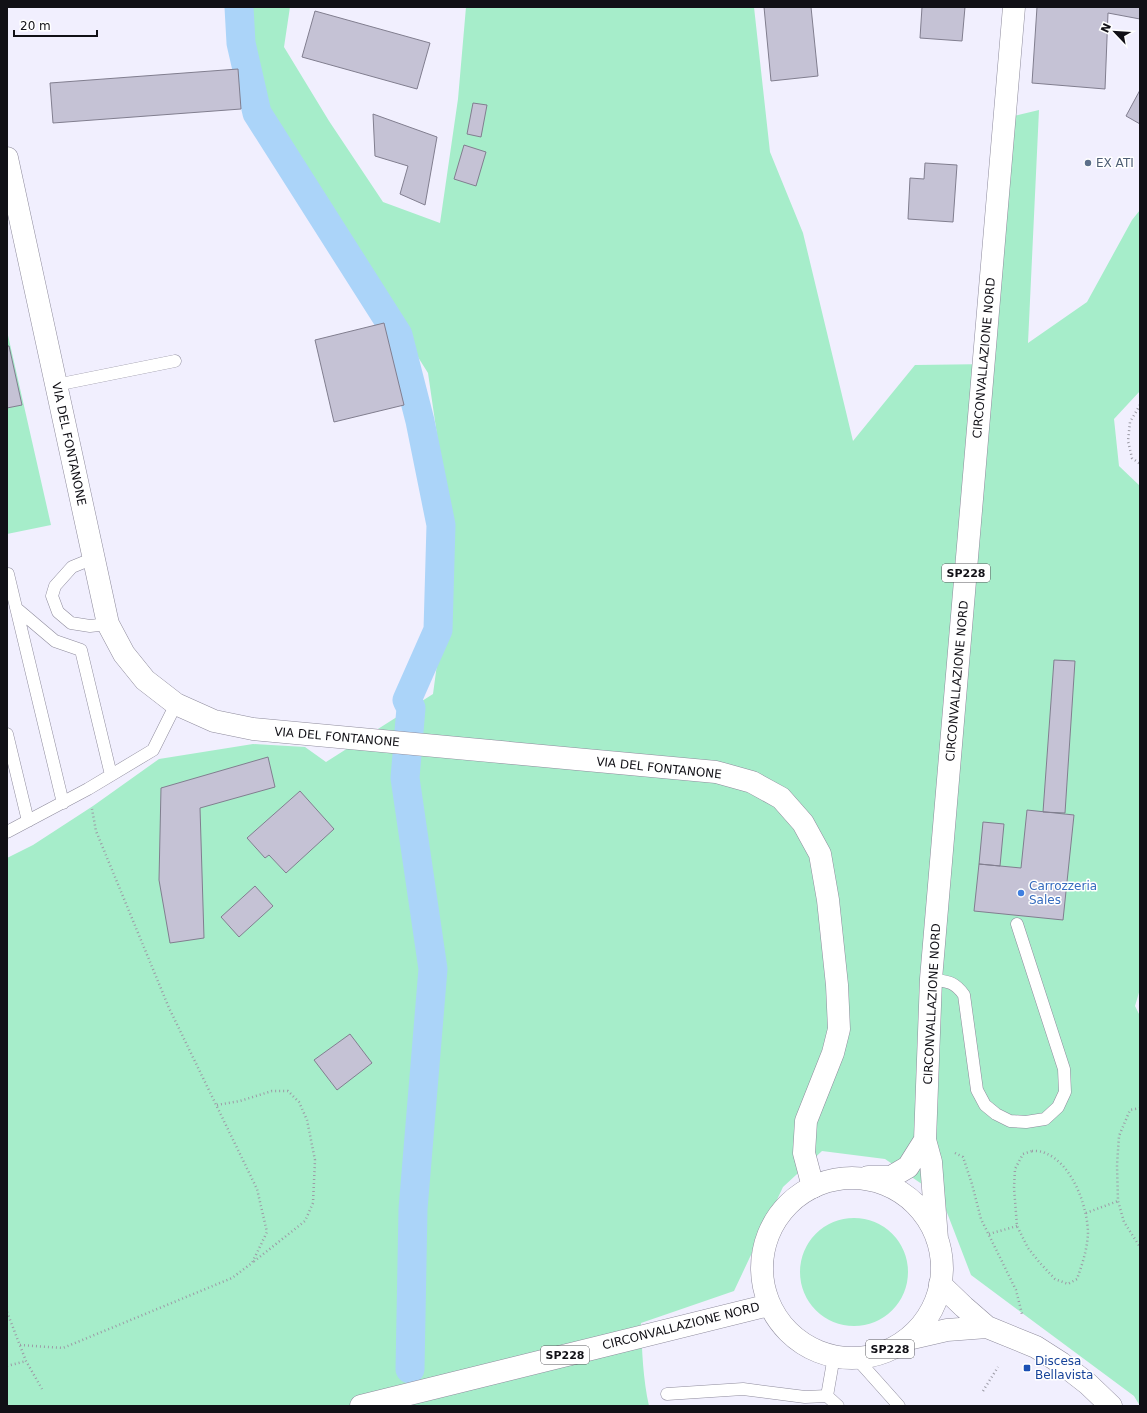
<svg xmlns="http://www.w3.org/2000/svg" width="1147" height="1413" font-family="'DejaVu Sans',sans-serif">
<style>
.green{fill:#a6edca}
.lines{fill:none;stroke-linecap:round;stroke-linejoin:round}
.canal{stroke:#abd4f9;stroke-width:29}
.building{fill:#c5c2d5;stroke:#817e8f}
.lane-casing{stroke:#8e8b9c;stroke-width:13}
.street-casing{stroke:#8e8b9c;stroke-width:23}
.primary-casing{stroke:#8e8b9c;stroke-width:23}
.path{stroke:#9c9ba6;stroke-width:2.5;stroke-dasharray:1 3;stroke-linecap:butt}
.lane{stroke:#fff;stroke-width:12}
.street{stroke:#fff;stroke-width:22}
.primary{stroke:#fff;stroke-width:22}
.service-dot{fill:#5c6f8a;stroke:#fff;stroke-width:1.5}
.shop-dot{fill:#3f7fe0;stroke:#fff;stroke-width:1.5}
.transit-dot{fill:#1a4fb4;stroke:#fff;stroke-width:1.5}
.labels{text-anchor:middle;stroke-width:3;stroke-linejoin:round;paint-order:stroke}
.shield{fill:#fff;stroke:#58585c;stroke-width:1}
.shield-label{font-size:11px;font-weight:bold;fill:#111016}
.service-label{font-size:12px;fill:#4e5e75;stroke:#fff;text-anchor:start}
.street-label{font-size:12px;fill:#111016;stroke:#fff}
.shop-label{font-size:12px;fill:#366cbe;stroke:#fff;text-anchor:start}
.transit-label{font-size:12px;fill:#164399;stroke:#fff;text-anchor:start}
</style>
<rect width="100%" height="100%" fill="#f1effe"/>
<!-- green -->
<path class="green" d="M 244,7 L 290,7 L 284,47 L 329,121 L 383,202 L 440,223 L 458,99 L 466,7 L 754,7 L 770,152 L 803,233 L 853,441 L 915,365 L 991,364 L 1006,118 L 1039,110 L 1028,343 L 1087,302 L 1132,220 L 1140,210 L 1140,391 L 1114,419 L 1119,466 L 1140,486 L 1140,989 L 1135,1006 L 1140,1016 L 1140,1406 L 1134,1396 L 971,1275 L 941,1197 L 885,1159 L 822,1151 L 783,1187 L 734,1291 L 641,1323 C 642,1351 643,1379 649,1406 L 7,1406 L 7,858 L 33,845 L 93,806 L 159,759 L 253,744 L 305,747 L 326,762 L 433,694 L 453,545 L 428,373 L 259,104 Z
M 7,331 L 51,525 L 7,534 Z
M800 1272a54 54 0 1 1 108 0a54 54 0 1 1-108 0Z"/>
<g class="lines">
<!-- canal -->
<path class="canal" d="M 239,7 L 241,43 L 257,113 L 398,335 L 420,421 L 441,525 L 438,630 L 407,700 L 411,708 L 405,778 L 433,969 L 413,1209 L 410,1369"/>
</g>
<!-- building -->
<path class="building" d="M 764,7 L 811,7 L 818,76 L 771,81 Z
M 922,7 L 965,7 L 962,41 L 920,38 Z
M 1037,7 L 1140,7 L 1140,19 L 1108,13 L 1105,89 L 1032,83 Z
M 315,11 L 430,43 L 417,89 L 302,57 Z
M 238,69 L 241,109 L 53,123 L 50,83 Z
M 1140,90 L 1140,124 L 1126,116 Z
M 473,103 L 487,105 L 481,137 L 467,134 Z
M 373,114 L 437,137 L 425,205 L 400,194 L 408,166 L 375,156 Z
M 464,145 L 486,152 L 476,186 L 454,179 Z
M 925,163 L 957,165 L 953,222 L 908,219 L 910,178 L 924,179 Z
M 384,323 L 404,405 L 334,422 L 315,340 Z
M 7,346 L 9,346 L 22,405 L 7,408 Z
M 1054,660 L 1075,661 L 1065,813 L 1043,812 Z
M 268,757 L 275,787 L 200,808 L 204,938 L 170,943 L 159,880 L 161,788 Z
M 300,791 L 334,829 L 286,873 L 269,855 L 265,858 L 247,838 Z
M 1027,810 L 1074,815 L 1063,920 L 974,911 L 979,864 L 1021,868 Z
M 983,822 L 1004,824 L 1000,866 L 979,864 Z
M 255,886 L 273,906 L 239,937 L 221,917 Z
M 350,1034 L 372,1063 L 337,1090 L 314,1060 Z"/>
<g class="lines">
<!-- lane casing -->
<g class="lane-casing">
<path id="lane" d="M 56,385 L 175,361
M 94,558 L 72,567 L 55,586 L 52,596 L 58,612 L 71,623 L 90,626 L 108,624
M 7,574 L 8,574 L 63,803
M 16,608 L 55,641 L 81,650 L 111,775
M 7,734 L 28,821
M 7,832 L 88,789 L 153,750 L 176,704
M 931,979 C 948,982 954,981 964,995 L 977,1090 L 985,1105 L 996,1114 L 1010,1121 L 1026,1122 L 1045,1119 L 1058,1107 L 1065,1092 L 1064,1069 L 1017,924
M 857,1359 L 899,1406
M 667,1394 L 743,1389 L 805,1397 L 827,1396 L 838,1406
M 827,1396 L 834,1356"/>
</g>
<!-- street casing -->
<g class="street-casing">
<path id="street" d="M 7,158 L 108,624 L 124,654 L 145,680 L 176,704 L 214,721 L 253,729 L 716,772 L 752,782 L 781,798 L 803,823 L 820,854 L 828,900 L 837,985 L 839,1029 L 833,1053 L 806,1121 L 804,1153 L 813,1187
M 940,1284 L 964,1307 L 987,1327 L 1036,1347 L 1061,1363 L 1088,1384 L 1111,1406
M 908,1339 L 947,1330 L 987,1327"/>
</g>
<!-- primary casing -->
<g class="primary-casing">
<path id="primary" d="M 868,1177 L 891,1177 L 908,1167 L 925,1140
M762 1268a90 90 0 1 1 180 0a90 90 0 1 1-180 0Z
M 937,1239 L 931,1162 L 925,1140 L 931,979 L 1014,7
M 361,1406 L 769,1305"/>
</g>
<!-- path -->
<path class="path" d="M 1140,405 L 1130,422 L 1128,441 L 1132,458 L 1140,464
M 217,1105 L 240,1101 L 272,1091 L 288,1091 L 299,1102 L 307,1120 L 315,1160 L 313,1203 L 305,1221 L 252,1263
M 1140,1108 L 1130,1110 L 1119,1136 L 1117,1165 L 1118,1201 L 1124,1222 L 1140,1247
M 1032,1151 C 1036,1151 1041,1151 1045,1153 C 1072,1163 1088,1207 1088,1234 C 1087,1250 1082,1265 1077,1279 L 1068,1284 L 1055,1279 L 1040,1263 L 1028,1248 L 1017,1226 L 1014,1188 L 1015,1169 L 1023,1154 Z
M 955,1153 L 963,1157 L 972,1184 L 981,1219 L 1016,1290 L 1022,1314
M 1086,1213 L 1118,1201
M 989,1234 L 1017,1226
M 7,1312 L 26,1361 L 42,1389
M 20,1345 L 63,1348 L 232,1278 L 252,1263 L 267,1232 L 257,1189 L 169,1008 L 96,831 L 92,809
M 7,1366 L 26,1361
M 983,1391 L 998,1367"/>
<!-- lane -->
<use href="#lane" class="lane"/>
<!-- street -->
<use href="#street" class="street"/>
<!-- primary -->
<use href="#primary" class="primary"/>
</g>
<!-- markers -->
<circle class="service-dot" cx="1088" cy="163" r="4"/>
<circle class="shop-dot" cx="1021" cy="893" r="4"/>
<rect class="transit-dot" x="1023" y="1364" width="8" height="8" rx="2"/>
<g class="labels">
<!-- shield labels -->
<g class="shield">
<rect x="942" y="564" width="48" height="18" rx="3"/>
<rect x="866" y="1340" width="48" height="18" rx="3"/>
<rect x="541" y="1346" width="48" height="18" rx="3"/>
</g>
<g class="shield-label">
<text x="966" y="577">SP228</text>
<text x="890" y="1353">SP228</text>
<text x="565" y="1359">SP228</text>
</g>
<!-- service labels -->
<g class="service-label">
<text x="1096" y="167">EX ATI</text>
</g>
<!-- street labels -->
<g class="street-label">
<text transform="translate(984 358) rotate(-85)" y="4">CIRCONVALLAZIONE NORD</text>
<text transform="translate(69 444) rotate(78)" y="4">VIA DEL FONTANONE</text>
<text transform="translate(957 681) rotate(-85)" y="4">CIRCONVALLAZIONE NORD</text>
<text transform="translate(337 737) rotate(5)" y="4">VIA DEL FONTANONE</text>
<text transform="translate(659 768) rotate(6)" y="4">VIA DEL FONTANONE</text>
<text transform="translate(932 1004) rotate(-87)" y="4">CIRCONVALLAZIONE NORD</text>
<text transform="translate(681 1326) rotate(-14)" y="4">CIRCONVALLAZIONE NORD</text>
</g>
<!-- shop labels -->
<g class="shop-label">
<text x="1029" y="890">Carrozzeria<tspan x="1029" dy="14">Sales</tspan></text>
</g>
<!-- transit labels -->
<g class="transit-label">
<text x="1035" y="1365">Discesa<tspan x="1035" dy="14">Bellavista</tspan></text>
</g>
</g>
<!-- border -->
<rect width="1147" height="1413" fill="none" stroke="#111016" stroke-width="16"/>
<!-- north arrow -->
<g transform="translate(1115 32) rotate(295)" stroke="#ffffff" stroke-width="3" paint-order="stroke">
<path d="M0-3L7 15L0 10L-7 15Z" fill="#111016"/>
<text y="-6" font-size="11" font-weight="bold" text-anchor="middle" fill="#111016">N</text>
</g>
<!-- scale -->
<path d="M14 30v6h83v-6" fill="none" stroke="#111016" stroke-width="2"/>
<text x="20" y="30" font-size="12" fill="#111016" stroke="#ffffff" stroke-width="3" paint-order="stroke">20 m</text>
</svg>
